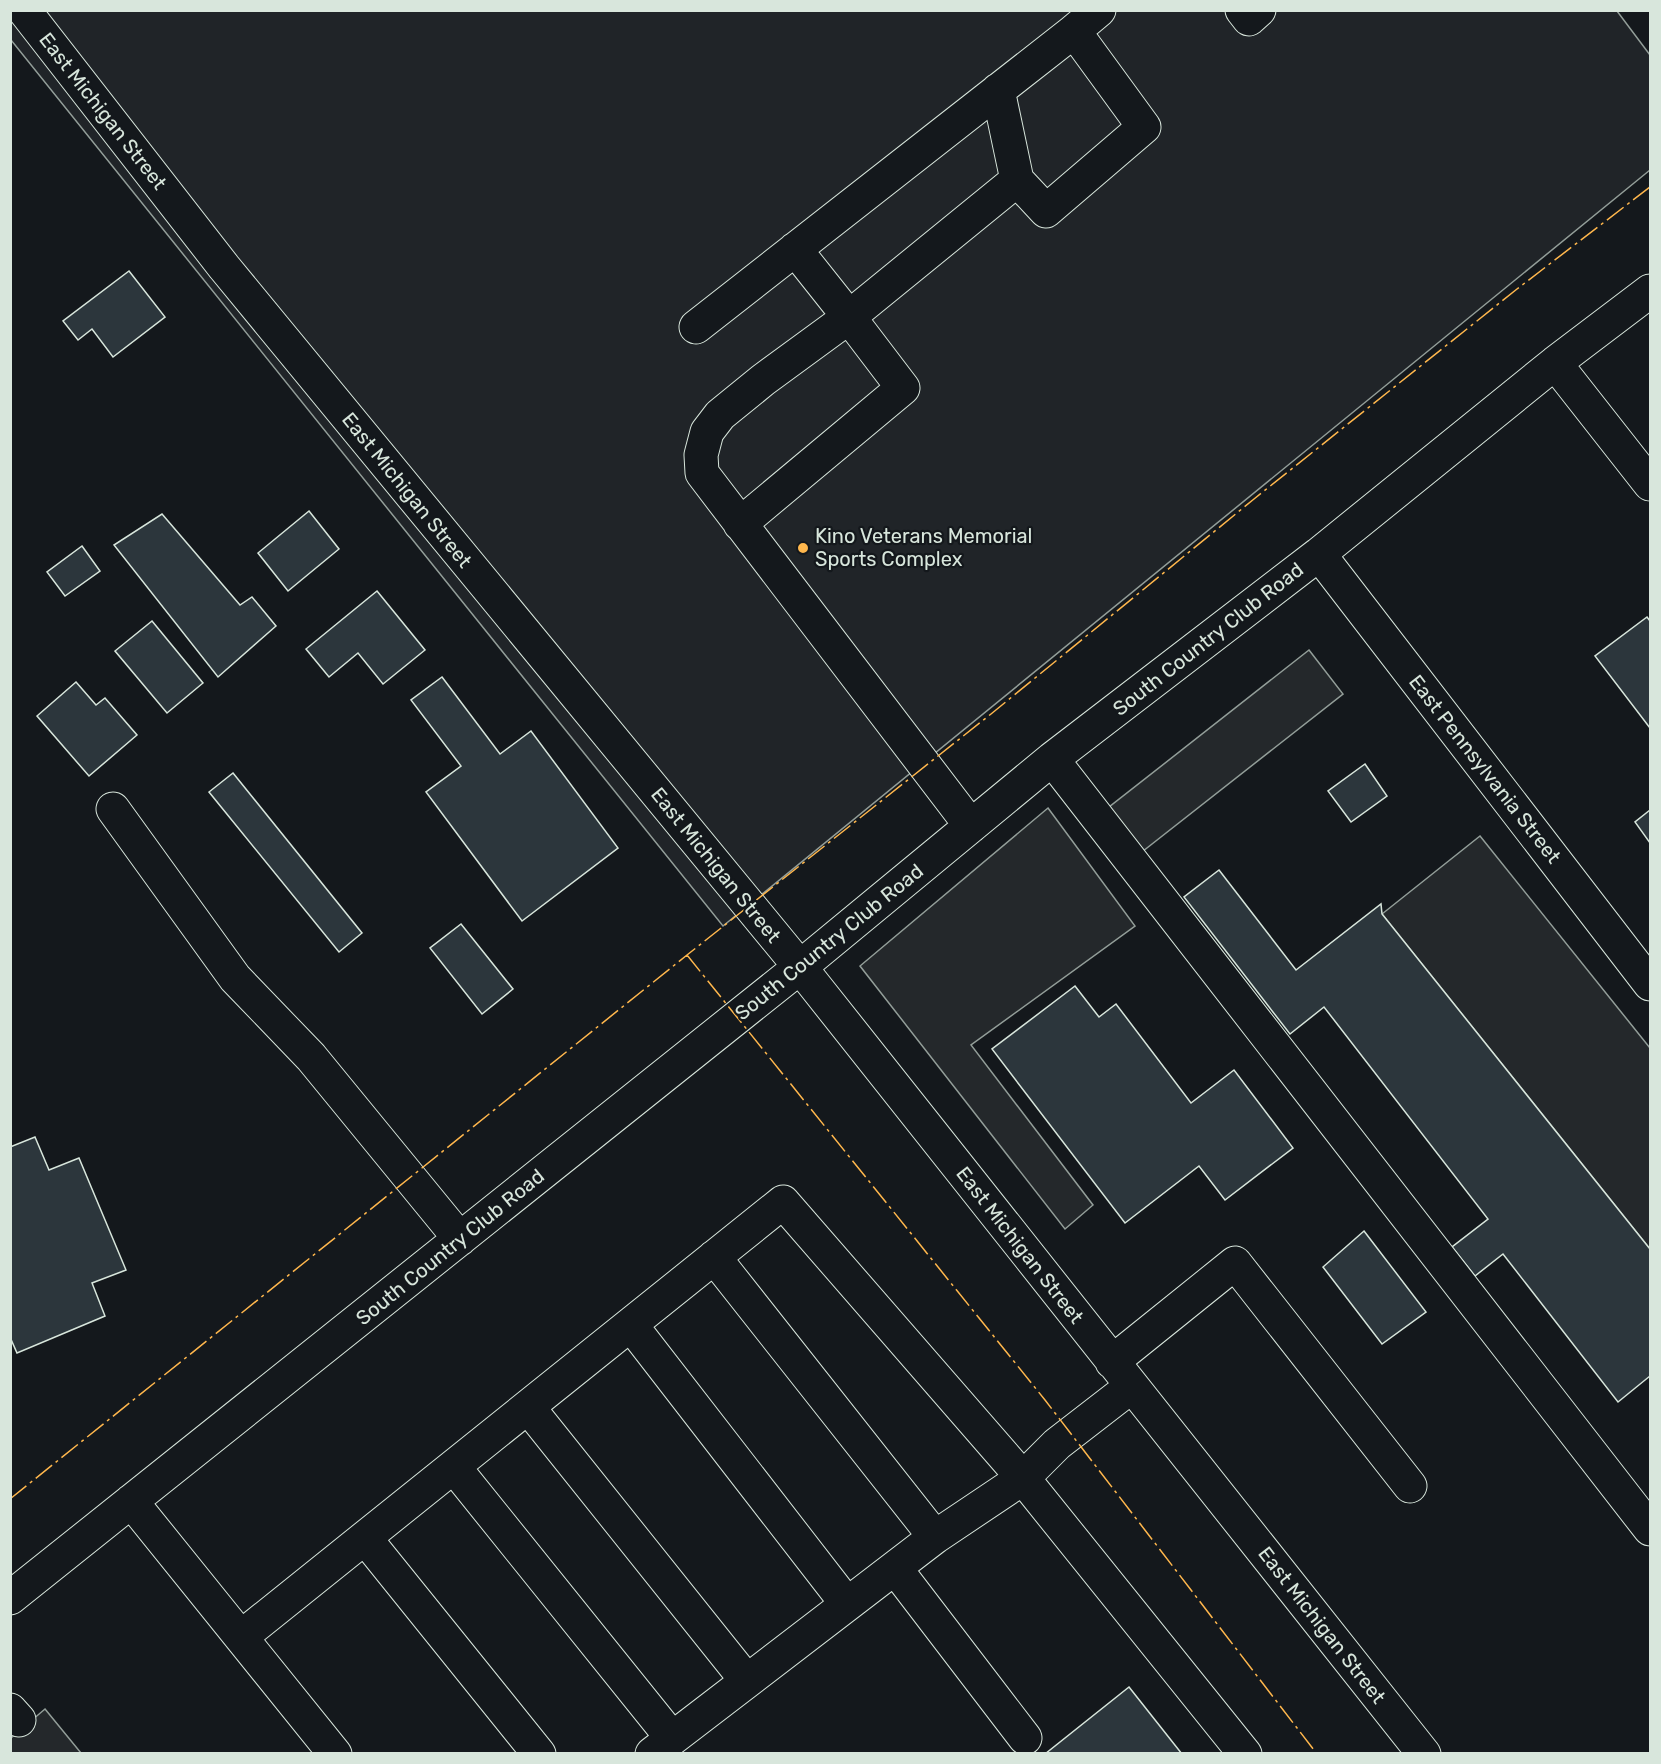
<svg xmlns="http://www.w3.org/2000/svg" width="1661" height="1764" font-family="Rubik,sans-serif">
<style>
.green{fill:#202428;stroke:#939e99;stroke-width:1.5}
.parking{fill:#24282b;stroke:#939e99;stroke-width:1.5}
.building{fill:#2c363c;stroke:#d8e6dc;stroke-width:1.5}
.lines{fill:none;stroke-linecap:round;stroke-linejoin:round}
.minor-casing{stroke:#d8e6dc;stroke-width:35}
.minor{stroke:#14181c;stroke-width:33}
.power{stroke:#ffb74d;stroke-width:1.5;stroke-dasharray:21 4.5 3 4.5;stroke-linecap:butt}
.poi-dot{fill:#ffb74d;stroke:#14181c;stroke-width:2}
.labels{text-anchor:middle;stroke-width:4.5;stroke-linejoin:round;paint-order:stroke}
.street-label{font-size:20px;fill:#d8e6dc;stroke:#14181c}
.poi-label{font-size:20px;fill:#d8e6dc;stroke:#14181c;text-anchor:start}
</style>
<rect width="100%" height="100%" fill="#14181c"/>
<!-- green -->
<path class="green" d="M 10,11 L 1617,11 L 1650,55 L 1650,170 L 723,926 L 11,40 Z"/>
<!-- parking -->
<path class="parking" d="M 1309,650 L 1343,694 L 1138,855 L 1104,811 Z
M 1048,808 L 1135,926 L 971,1045 L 1093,1205 L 1065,1229 L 860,966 Z
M 1480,836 L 1650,1048 L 1650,1249 L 1382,914 Z
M 45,1709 L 81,1753 L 11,1754 L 11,1738 Z"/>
<!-- building -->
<path class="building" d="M 129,271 L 165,317 L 113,357 L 92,329 L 78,340 L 63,321 Z
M 309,511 L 339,549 L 288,591 L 258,553 Z
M 162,514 L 240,605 L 252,597 L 276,626 L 218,677 L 114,545 Z
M 82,546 L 100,571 L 65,596 L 47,572 Z
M 377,591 L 425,650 L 383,684 L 358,653 L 329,677 L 306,649 Z
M 1647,617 L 1650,621 L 1650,728 L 1595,656 Z
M 152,621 L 203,683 L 167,713 L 115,651 Z
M 442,677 L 500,754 L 531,731 L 618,848 L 522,921 L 426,792 L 461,766 L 411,700 Z
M 76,682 L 96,705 L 105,698 L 137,735 L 89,776 L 37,716 Z
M 1365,764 L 1387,796 L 1351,822 L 1328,791 Z
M 233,773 L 362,933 L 339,952 L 209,792 Z
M 1650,810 L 1650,843 L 1635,822 Z
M 1219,870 L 1296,970 L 1381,904 L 1382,914 L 1650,1249 L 1650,1376 L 1618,1402 L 1503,1254 L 1475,1276 L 1452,1247 L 1488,1219 L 1324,1007 L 1290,1034 L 1184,897 Z
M 461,924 L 513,989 L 482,1014 L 430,948 Z
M 1075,986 L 1099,1017 L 1116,1004 L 1191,1103 L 1234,1070 L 1293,1148 L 1225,1200 L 1199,1166 L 1125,1223 L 992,1049 Z
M 35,1137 L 49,1170 L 79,1158 L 126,1270 L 92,1283 L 105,1316 L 17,1353 L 10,1337 L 10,1147 Z
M 1364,1231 L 1426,1312 L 1382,1344 L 1323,1267 Z
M 1129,1687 L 1182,1754 L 1045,1754 Z"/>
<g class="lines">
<!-- minor casing -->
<g class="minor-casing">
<path id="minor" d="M 24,10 L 224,267 L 800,967 L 1424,1754
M 1242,10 L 1249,19 L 1259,10
M 1074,31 L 1099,10
M 998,90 L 1017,180
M 696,327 L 1074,31 L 1144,127 L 1046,211 L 1017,180 L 849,317 L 795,249
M 1555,363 L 1650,484
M 740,524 L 903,388 L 849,317 L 763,380 L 720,415 L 707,432 L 701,455 L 702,473 L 971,826
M 1319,554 L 1650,984
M 1052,759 L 1650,1529
M 113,809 L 235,978 L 311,1057 L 460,1239
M 714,1257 L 935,1537
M 631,1325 L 847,1604
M 1112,1362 L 1235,1263 L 1410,1486
M 528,1407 L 747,1681
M 454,1467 L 672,1738
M 131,1501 L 335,1754
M 365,1538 L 539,1754
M 895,1568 L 1025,1738
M 10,1598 L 800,967 L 1052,759 L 1319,554 L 1555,363 L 1650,291
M 241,1637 L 783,1202 L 1023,1478 L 1245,1754
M 10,1710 L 19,1720
M 652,1754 L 935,1537 L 1023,1478 L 1057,1444 L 1132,1386"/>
</g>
<!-- minor -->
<use href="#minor" class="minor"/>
<!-- power -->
<path class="power" d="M 687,955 L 1045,1400 L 1317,1754
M 10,1499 L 687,955 L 991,714 L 1254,499 L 1517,289 L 1650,187"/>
</g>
<!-- markers -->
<circle class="poi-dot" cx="803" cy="548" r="6"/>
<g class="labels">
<!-- street labels -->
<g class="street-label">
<text transform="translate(103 111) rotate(52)" y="7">East Michigan Street</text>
<text transform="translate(407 490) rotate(51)" y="7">East Michigan Street</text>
<text transform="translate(1208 639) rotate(-38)" y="7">South Country Club Road</text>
<text transform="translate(1485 769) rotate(52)" y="7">East Pennsylvania Street</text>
<text transform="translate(716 865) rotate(51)" y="7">East Michigan Street</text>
<text transform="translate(829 942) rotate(-39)" y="7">South Country Club Road</text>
<text transform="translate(1020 1245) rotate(52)" y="7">East Michigan Street</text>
<text transform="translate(450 1247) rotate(-39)" y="7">South Country Club Road</text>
<text transform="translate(1322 1625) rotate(52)" y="7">East Michigan Street</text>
</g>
<!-- poi labels -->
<g class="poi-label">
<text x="815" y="543">Kino Veterans Memorial<tspan x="815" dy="23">Sports Complex</tspan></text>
</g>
</g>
<!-- border -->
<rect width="1661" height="1764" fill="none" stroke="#d8e6dc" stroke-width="24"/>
</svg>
